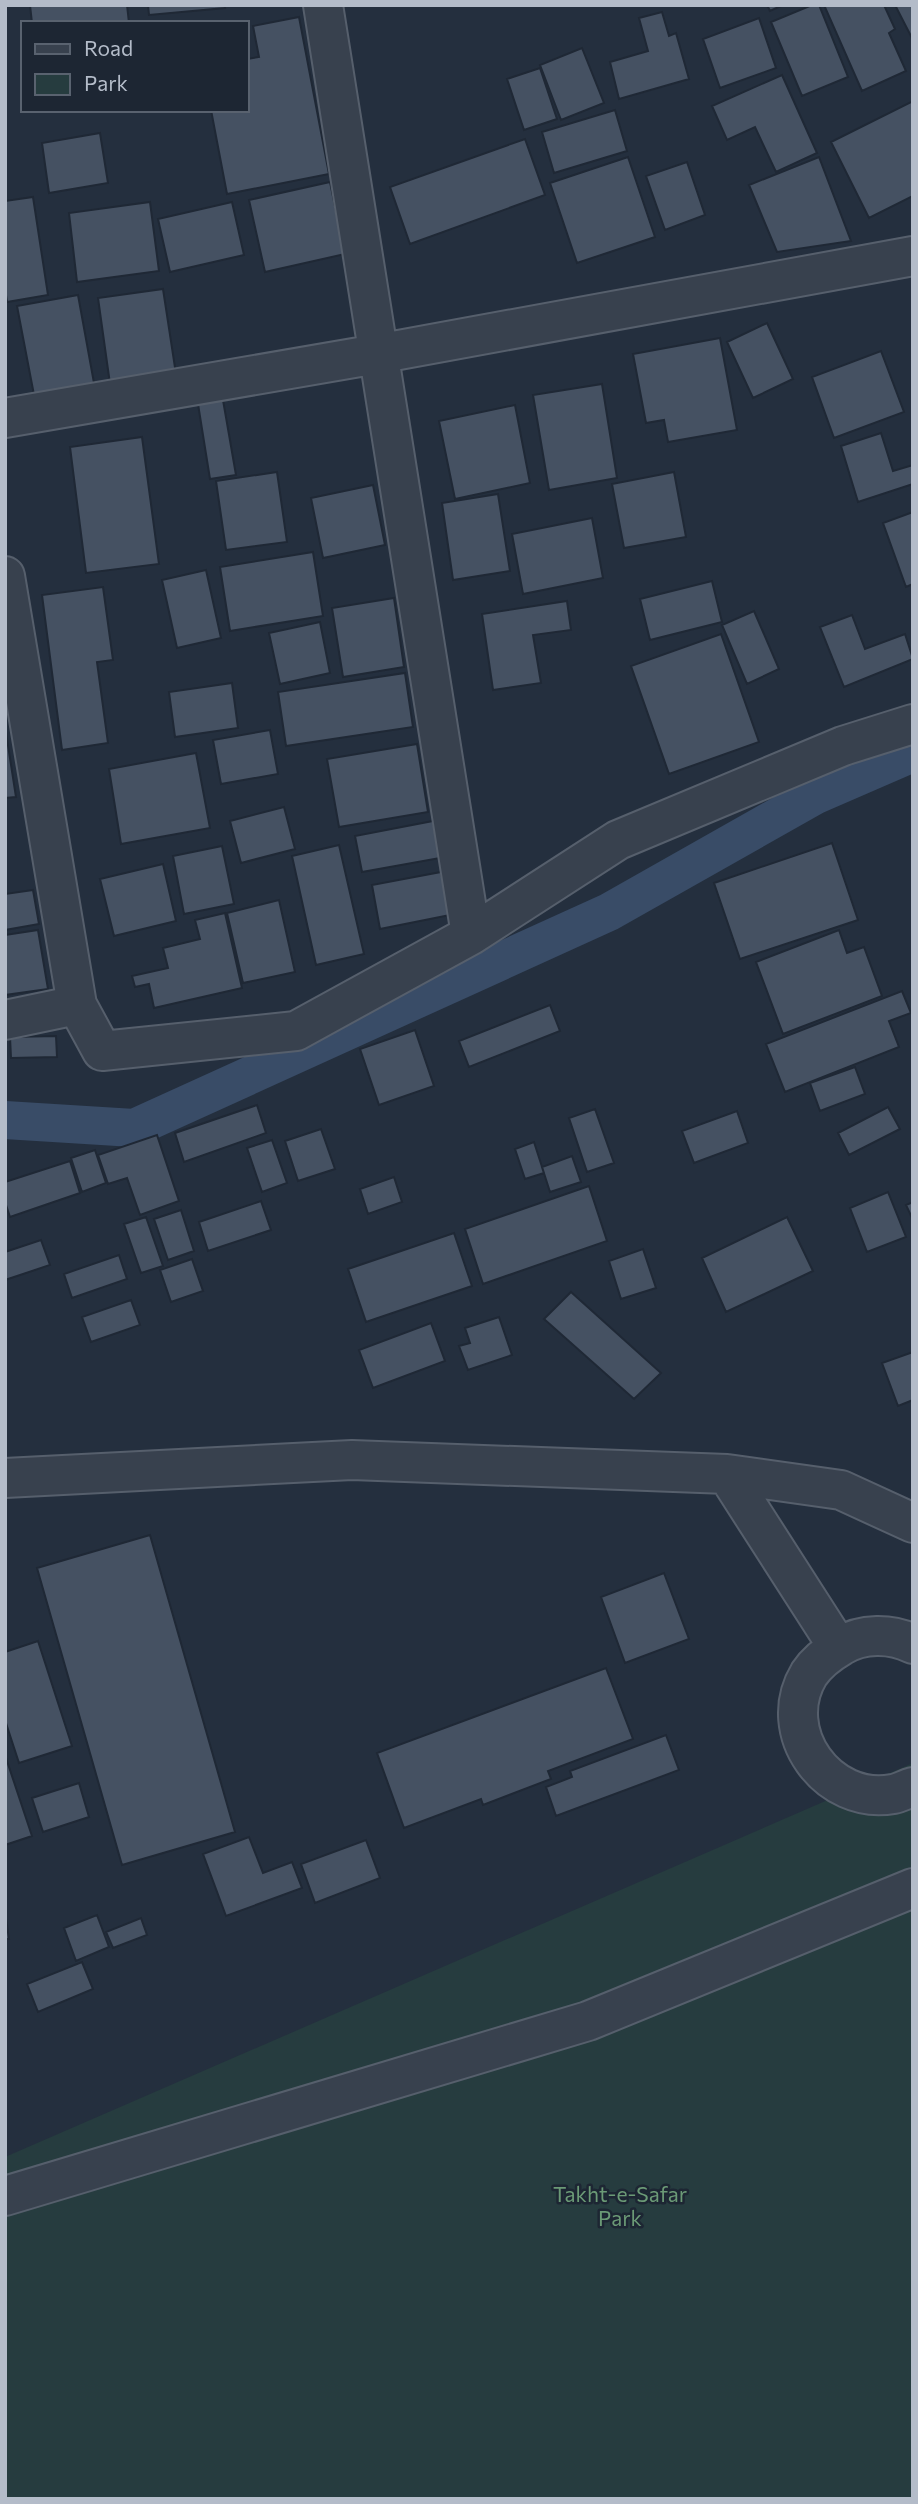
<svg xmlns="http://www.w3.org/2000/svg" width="918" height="2504" font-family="Commissioner,sans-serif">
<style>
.green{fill:#263c3f}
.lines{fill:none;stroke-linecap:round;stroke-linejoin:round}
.canal{stroke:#394c67;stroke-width:38}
.building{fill:#455162;stroke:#1f2835;stroke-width:2}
.minor-casing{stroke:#565f6c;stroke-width:42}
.minor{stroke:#38414e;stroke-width:38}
.labels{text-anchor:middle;stroke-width:5;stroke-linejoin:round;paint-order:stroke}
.park-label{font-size:21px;fill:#6b9a76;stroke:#1d2633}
</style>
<rect width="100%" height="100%" fill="#242f3e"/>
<!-- green -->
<path class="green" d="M 913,1763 L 913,2499 L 5,2499 L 5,2157 Z"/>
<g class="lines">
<!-- canal -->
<path class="canal" d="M 5,1120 L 134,1128 L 609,912 L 816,795 L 913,753"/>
</g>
<!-- building -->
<path class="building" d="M 30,5 L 127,5 L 129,23 L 32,23 Z
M 148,5 L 224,5 L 225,8 L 149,15 Z
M 767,5 L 783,5 L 770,11 Z
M 812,5 L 819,5 L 848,77 L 802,96 L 771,22 Z
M 824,5 L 884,5 L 895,29 L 889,33 L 906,71 L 862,91 Z
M 895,5 L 913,5 L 913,40 Z
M 662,12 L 669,36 L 676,33 L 689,79 L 619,99 L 610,62 L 648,51 L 639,18 Z
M 299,17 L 329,174 L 227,194 L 211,110 L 247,110 L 247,59 L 259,57 L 253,26 Z
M 759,18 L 776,68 L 720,88 L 703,39 Z
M 582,48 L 604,103 L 561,120 L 540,65 Z
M 540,68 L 557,119 L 524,130 L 507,79 Z
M 782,75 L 817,153 L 776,172 L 755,127 L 727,140 L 712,106 Z
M 913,101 L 913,196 L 869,218 L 831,142 Z
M 615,110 L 627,151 L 554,173 L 542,132 Z
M 100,133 L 108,183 L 49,193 L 42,143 Z
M 525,139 L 545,195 L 410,244 L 390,187 Z
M 628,157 L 655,237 L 577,263 L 550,183 Z
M 819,157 L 851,241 L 777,252 L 749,185 Z
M 687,162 L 705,215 L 665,230 L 646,176 Z
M 330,182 L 345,254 L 265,272 L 249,200 Z
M 33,197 L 48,295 L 7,302 L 5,289 L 5,201 Z
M 150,202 L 159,271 L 77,282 L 69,213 Z
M 232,202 L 244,255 L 170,272 L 158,219 Z
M 163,289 L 176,374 L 110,384 L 98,298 Z
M 78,295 L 94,383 L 34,395 L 17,306 Z
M 767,323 L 793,379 L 753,398 L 727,342 Z
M 720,338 L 737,430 L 668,442 L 664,420 L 646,423 L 633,354 Z
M 881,351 L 904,412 L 834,438 L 812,377 Z
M 602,384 L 617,478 L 549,490 L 533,395 Z
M 223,400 L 236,475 L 210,479 L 198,404 Z
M 515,405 L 530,483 L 455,499 L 439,421 Z
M 881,433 L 893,471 L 913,465 L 913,484 L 858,502 L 841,446 Z
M 142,437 L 159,564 L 86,573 L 70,447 Z
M 277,472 L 287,542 L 226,550 L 216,481 Z
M 674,472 L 686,537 L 624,548 L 612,484 Z
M 373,485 L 385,545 L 323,558 L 311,498 Z
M 498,494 L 510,571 L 453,580 L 442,503 Z
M 913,512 L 913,584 L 906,587 L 883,523 Z
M 592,518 L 603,578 L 523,594 L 512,534 Z
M 313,552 L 323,616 L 230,631 L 220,567 Z
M 206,570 L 221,638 L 177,648 L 162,580 Z
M 712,581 L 722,622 L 650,640 L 640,599 Z
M 103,587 L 113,660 L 97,662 L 108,743 L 62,750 L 42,595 Z
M 394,598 L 404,667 L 343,677 L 332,608 Z
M 567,601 L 571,630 L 533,635 L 541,683 L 493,690 L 482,614 Z
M 754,611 L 779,669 L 747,684 L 722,625 Z
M 852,615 L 865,649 L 905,634 L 913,659 L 844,687 L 820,627 Z
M 320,622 L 330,673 L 280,684 L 269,633 Z
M 721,634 L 759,742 L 669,774 L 631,666 Z
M 405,673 L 413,727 L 286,746 L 278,692 Z
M 232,683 L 238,728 L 175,737 L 169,692 Z
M 5,726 L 16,797 L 5,798 Z
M 270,730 L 278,774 L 221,784 L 213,740 Z
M 417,744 L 428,812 L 339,827 L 327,759 Z
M 196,753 L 210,828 L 121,844 L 109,769 Z
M 284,807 L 295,849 L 241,863 L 230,821 Z
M 433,821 L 440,858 L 362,872 L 355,836 Z
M 832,843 L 858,920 L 740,959 L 714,883 Z
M 339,845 L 364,954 L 316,965 L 292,856 Z
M 222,846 L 234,904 L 184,914 L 173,856 Z
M 163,864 L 176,921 L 114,936 L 100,879 Z
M 441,872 L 450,915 L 380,929 L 372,885 Z
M 33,890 L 39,924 L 5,930 L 5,894 Z
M 279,900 L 295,972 L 243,983 L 227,913 Z
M 225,913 L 242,988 L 154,1008 L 149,984 L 135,987 L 132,976 L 168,968 L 163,948 L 200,939 L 195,920 Z
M 38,930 L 48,989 L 5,995 L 5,935 Z
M 839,930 L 847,953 L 864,947 L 882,996 L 783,1034 L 756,962 Z
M 902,991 L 911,1013 L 889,1021 L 899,1047 L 785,1092 L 766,1044 Z
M 550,1005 L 560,1031 L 469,1067 L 459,1041 Z
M 415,1030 L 434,1086 L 379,1105 L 360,1049 Z
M 56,1036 L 57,1057 L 11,1058 L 10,1037 Z
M 855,1067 L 865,1094 L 820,1111 L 810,1083 Z
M 257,1105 L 266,1133 L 184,1162 L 175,1133 Z
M 888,1107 L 900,1129 L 849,1155 L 838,1133 Z
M 595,1109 L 614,1163 L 587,1172 L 569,1118 Z
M 737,1111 L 748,1143 L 694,1163 L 682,1131 Z
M 321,1129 L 335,1169 L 298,1181 L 285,1141 Z
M 157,1135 L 179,1201 L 140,1215 L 127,1178 L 108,1184 L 98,1155 Z
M 272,1140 L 287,1183 L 262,1192 L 247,1148 Z
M 534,1142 L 544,1173 L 525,1179 L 515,1149 Z
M 95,1150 L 106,1183 L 82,1192 L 71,1158 Z
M 572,1156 L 581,1182 L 550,1192 L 542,1167 Z
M 70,1161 L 80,1193 L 10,1217 L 5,1202 L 5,1182 Z
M 394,1177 L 402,1202 L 368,1214 L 360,1189 Z
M 589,1186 L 607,1241 L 483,1284 L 465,1229 Z
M 888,1192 L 906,1237 L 867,1252 L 850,1208 Z
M 261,1201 L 271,1230 L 208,1251 L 199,1222 Z
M 913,1202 L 913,1220 L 906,1205 Z
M 181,1210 L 194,1251 L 168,1260 L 154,1219 Z
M 146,1217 L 163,1266 L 141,1273 L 124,1224 Z
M 787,1217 L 813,1271 L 726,1312 L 702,1258 Z
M 454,1233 L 472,1286 L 366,1322 L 348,1269 Z
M 41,1240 L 50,1265 L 5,1280 L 5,1252 Z
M 643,1249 L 656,1288 L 621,1299 L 609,1261 Z
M 119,1255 L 127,1279 L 72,1298 L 64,1274 Z
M 192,1259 L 203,1291 L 171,1302 L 160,1270 Z
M 571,1292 L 661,1373 L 634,1399 L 544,1319 Z
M 131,1300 L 140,1325 L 91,1342 L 82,1317 Z
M 499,1317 L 512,1355 L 468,1370 L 459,1346 L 470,1343 L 465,1328 Z
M 431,1323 L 445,1361 L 373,1388 L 359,1350 Z
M 913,1352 L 913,1400 L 898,1406 L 882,1363 Z
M 150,1535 L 235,1832 L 122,1865 L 37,1568 Z
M 664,1573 L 689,1639 L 625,1663 L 601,1597 Z
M 38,1641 L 72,1746 L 19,1763 L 5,1720 L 5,1652 Z
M 606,1668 L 633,1739 L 548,1771 L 551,1779 L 483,1805 L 481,1799 L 404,1828 L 377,1753 Z
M 666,1735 L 679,1770 L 556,1816 L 546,1787 L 572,1777 L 570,1771 Z
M 5,1755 L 32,1836 L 5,1845 Z
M 79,1783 L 89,1817 L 43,1832 L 32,1798 Z
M 249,1837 L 263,1873 L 292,1862 L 302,1888 L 226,1916 L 203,1854 Z
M 366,1840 L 380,1878 L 315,1903 L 301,1864 Z
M 5,1912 L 9,1939 L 5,1939 Z
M 97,1915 L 109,1947 L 76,1961 L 64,1928 Z
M 141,1918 L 147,1935 L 113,1948 L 106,1932 Z
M 82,1962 L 93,1989 L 38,2012 L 27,1984 Z"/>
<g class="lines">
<!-- minor casing -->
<g class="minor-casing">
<path id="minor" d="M 323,5 L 471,935
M 5,418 L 377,354 L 913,256
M 5,576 L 77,1005 L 102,1051 L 296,1031 L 471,935 L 618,840 L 843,746 L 913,724
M 5,1020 L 77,1005
M 727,1474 L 841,1490 L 913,1523
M 5,1478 L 352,1460 L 727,1474 L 838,1647
M 913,1644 C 891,1633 862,1633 841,1646 C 829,1653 817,1662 809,1674 C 774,1732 828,1806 893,1794 C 899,1793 906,1789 913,1787
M 5,2196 L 588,2021 L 913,1888"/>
</g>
<!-- minor -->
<use href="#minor" class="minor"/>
</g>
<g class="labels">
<!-- park labels -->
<g class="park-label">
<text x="620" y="2202">Takht-e-Safar<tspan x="620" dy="24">Park</tspan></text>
</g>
</g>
<!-- border -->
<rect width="918" height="2504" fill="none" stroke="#b4bcc9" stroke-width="14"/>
<!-- legend -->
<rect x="21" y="21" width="228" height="91" fill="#1d2633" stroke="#59626f" stroke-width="2"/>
<rect x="35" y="44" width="35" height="10" fill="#38414e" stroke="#59626f" stroke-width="2"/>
<text x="84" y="56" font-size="21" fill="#b4bcc9">Road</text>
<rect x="35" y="74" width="35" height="21" fill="#263c3f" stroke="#59626f" stroke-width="2"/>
<text x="84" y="91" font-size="21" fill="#b4bcc9">Park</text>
</svg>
